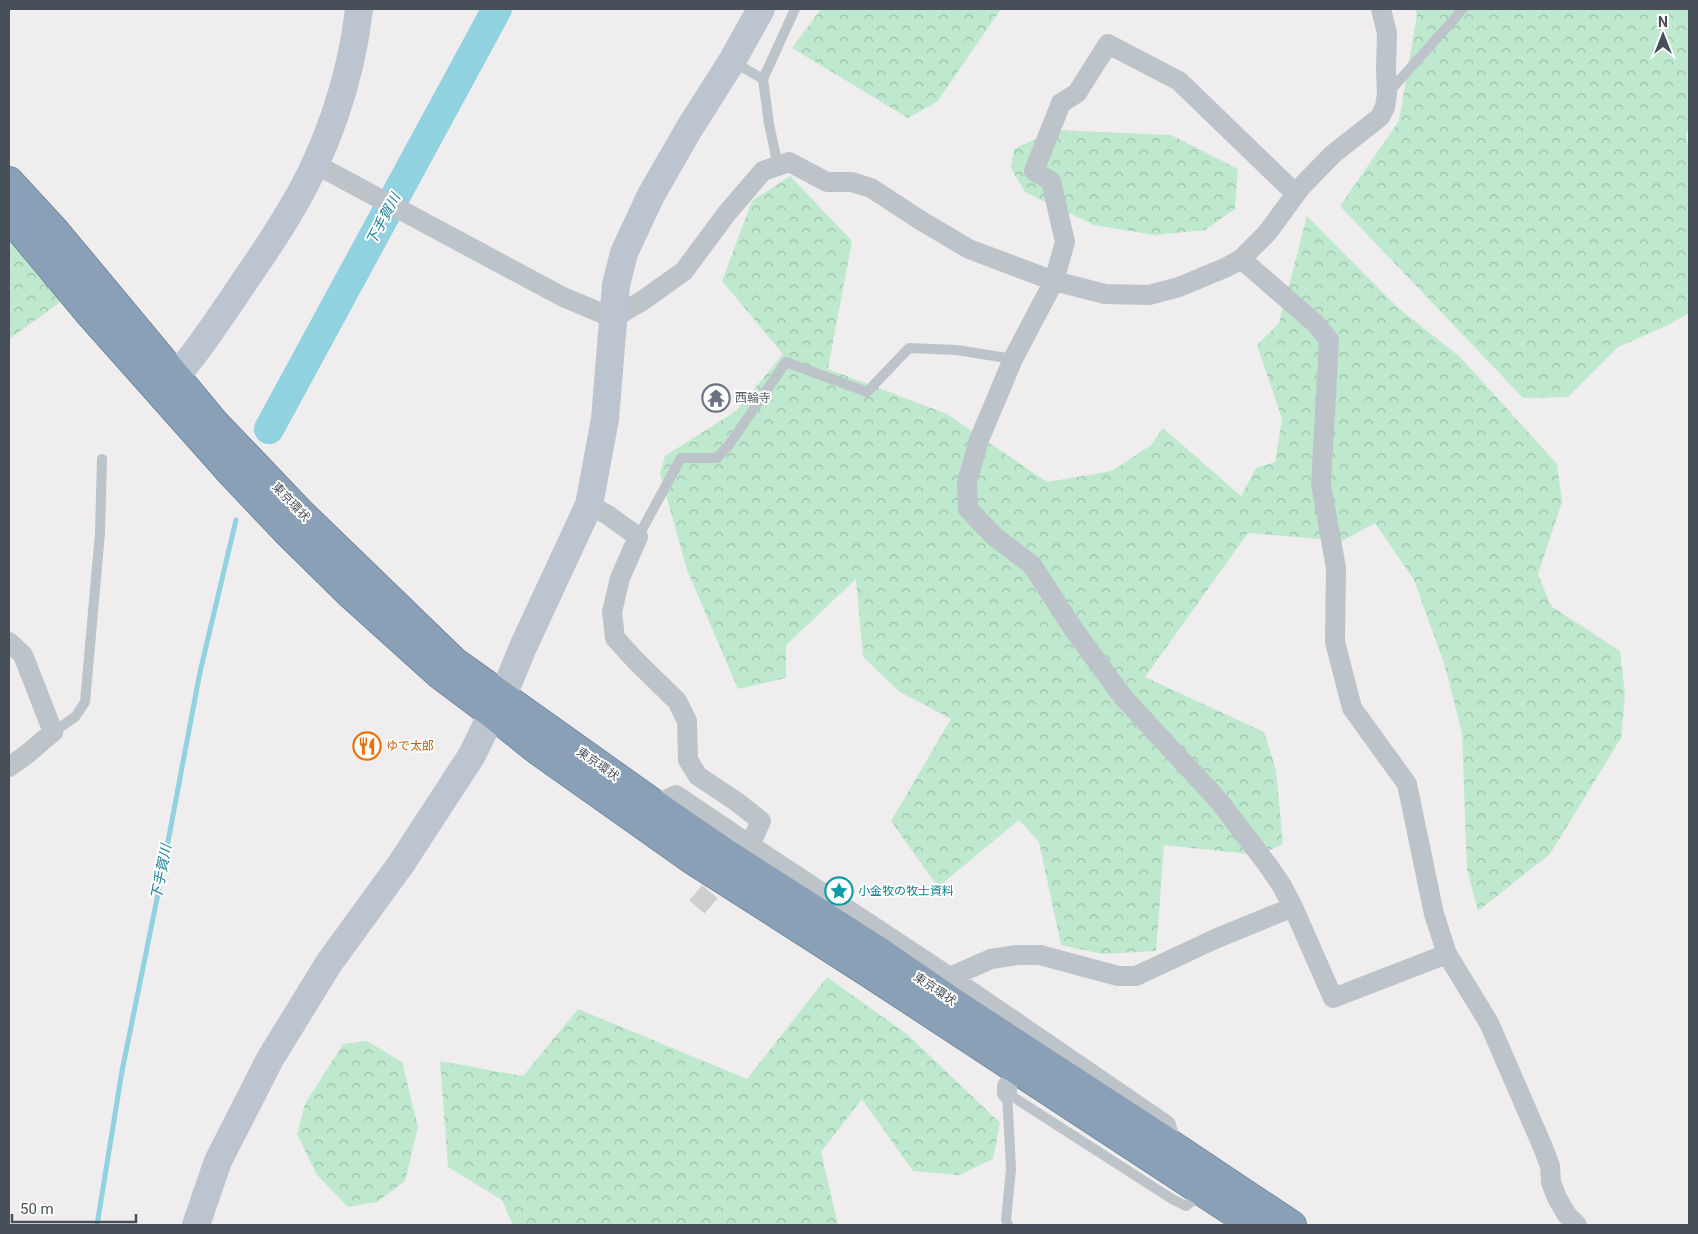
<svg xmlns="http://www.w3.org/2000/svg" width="1698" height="1234" font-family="Roboto,'Noto Sans JP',sans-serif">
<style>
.forest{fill:url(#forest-crowns)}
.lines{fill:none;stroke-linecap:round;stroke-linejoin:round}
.stream{stroke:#91d2e1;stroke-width:5}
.river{stroke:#91d2e1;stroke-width:30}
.street-tunnel{stroke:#cdcecf;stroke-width:20;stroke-dasharray:20 10;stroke-linecap:butt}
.highway-casing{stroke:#758ba2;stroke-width:30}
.lane{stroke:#bcc4ca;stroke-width:10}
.street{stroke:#bcc4ca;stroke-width:20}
.secondary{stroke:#bcc5cf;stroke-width:28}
.highway{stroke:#89a0b6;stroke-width:28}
.labels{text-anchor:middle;stroke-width:4;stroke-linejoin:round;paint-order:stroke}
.worship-label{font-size:12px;fill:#5b616d;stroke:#fff;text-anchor:start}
.street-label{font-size:12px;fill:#475058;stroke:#fff}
.food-label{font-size:12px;fill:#c56008;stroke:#fff;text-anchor:start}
.culture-label{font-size:12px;fill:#0d838f;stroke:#fff;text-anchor:start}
.water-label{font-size:14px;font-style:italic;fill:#1b7f96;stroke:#fff}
</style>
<defs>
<pattern id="forest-crowns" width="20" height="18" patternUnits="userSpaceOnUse" patternTransform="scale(1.25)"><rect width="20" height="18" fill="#bfe9ce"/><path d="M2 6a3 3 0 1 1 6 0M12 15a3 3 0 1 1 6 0" fill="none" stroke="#9dbfaa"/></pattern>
</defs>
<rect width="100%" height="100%" fill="#efeded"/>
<!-- forest -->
<path class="forest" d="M 821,9 L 1001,9 L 937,102 L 908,118 L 792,48 Z
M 1414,9 L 1689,9 L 1689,128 L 1686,133 L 1689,157 L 1689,313 L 1666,326 L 1618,347 L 1568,397 L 1523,398 L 1340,206 L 1399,121 L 1417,14 Z
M 1055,130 L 1171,135 L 1238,169 L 1235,209 L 1205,230 L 1155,235 L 1094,225 L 1025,192 L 1011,168 L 1014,149 Z
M 790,176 L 852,241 L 828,369 L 947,414 L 1047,482 L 1112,471 L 1151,445 L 1163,428 L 1241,496 L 1256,468 L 1275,462 L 1282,419 L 1257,345 L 1279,323 L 1307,216 L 1397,307 L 1460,357 L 1557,464 L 1562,502 L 1538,574 L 1551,606 L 1620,651 L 1625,695 L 1621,738 L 1550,854 L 1478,911 L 1467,869 L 1462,733 L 1445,666 L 1414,580 L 1375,523 L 1342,541 L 1248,533 L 1145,677 L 1264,732 L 1276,770 L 1283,844 L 1259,855 L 1164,845 L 1156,951 L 1102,954 L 1061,945 L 1039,842 L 1019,820 L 938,887 L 891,821 L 951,719 L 900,692 L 863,657 L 856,579 L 786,645 L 786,678 L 738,689 L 687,570 L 660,474 L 665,456 L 736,411 L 783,354 L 722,281 L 752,201 Z
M 9,238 L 62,301 L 9,339 Z
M 827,977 L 908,1035 L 1000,1123 L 993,1159 L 959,1175 L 913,1171 L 862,1099 L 821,1152 L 838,1225 L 513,1225 L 502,1200 L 448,1167 L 440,1061 L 523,1076 L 578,1009 L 747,1079 Z
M 367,1041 L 402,1062 L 418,1127 L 405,1181 L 377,1202 L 348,1207 L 317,1175 L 297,1134 L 305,1104 L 343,1044 Z"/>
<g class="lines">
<!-- stream -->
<path class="stream" d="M 97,1225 L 122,1071 L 160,884 L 200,672 L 236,520"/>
<!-- river -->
<path class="river" d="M 269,429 L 497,9"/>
<!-- street-tunnel -->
<path class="street-tunnel" d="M 697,907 L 730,868"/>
<!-- highway casing -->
<g class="highway-casing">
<path id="highway" d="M 9,181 L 56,232 L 215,423 L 302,514 L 455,662 L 656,805 L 726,853 L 879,951 L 956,1004 L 1163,1139 L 1292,1225
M 9,217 L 88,312 L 232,474 L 286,531 L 349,593 L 440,675 L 492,714 L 537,750 L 691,859 L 866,971 L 1253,1225"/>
</g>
<!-- lane -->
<path class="lane" d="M 733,62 L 763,79
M 1388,93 L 1463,9
M 778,166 L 769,124 L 763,79 L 795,9
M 638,537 L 681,458 L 717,458 L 729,445 L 786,362 L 867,392 L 909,348 L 957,350 L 1013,359
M 53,732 L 75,717 L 85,702 L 100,533 L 102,459
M 1008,1225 L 1006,1220 L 1011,1169 L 1007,1093 L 1172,1199 L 1186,1206 L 1191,1202 L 1198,1191"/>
<!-- street -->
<path class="street" d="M 315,164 L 563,297 L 613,318 L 642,301 L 684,271 L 727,213 L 763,171 L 789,162 L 827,182 L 852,182 L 871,188 L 920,220 L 969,249 L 1054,281 L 1105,294 L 1149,295 L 1179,287 L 1227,267 L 1241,259 L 1267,233 L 1301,187 L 1333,154 L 1380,117 L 1385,107 L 1387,94 L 1386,70 L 1387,33 L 1381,9
M 1296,194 L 1179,81 L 1108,44 L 1077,93 L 1061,103 L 1034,171 L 1051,181 L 1065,242 L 1054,281 L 1013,359 L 979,440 L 967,482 L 968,509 L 995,537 L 1032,565 L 1074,630 L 1123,697 L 1219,801 L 1267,864 L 1282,886 L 1293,907 L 1333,998 L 1447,954
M 1241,259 L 1316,324 L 1329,340 L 1321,484 L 1336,568 L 1335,642 L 1352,708 L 1407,784 L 1434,914 L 1447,954 L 1489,1023 L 1542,1145 L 1550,1166 L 1551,1182 L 1557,1198 L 1567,1215 L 1577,1225
M 589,505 L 608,515 L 638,537 L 620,578 L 612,612 L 615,638 L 636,661 L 677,701 L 687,721 L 688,760 L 698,776 L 737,802 L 761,821 L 750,845
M 9,642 L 23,655 L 53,732 L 26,755 L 9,767
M 656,805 L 676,795 L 750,845 L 950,977 L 1166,1125 L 1168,1133 L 1164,1137
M 950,977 L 991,959 L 1017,955 L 1040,955 L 1118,976 L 1136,976 L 1215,939 L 1293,907
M 1007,1086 L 1007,1093"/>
<!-- secondary -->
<path class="secondary" d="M 160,392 C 190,364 211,330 234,297 C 251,271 270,245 286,218 C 325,156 351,81 359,9
M 196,1225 L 218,1161 L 270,1059 L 329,963 L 401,864 L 472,755 L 492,714 L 503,696 L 523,647 L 589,505 L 605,419 L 616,285 L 624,253 L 651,195 L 689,129 L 732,61 L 761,9"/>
<!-- highway -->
<use href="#highway" class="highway"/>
</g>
<!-- icons -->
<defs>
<g id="temple-ring" transform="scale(1.4375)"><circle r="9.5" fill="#fff" stroke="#6b7280" stroke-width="1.5"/><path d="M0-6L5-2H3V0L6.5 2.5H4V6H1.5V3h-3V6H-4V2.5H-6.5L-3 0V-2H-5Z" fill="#6b7280"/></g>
<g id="restaurant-ring" transform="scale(1.4375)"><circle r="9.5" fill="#fff" stroke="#e8710a" stroke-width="1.5"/><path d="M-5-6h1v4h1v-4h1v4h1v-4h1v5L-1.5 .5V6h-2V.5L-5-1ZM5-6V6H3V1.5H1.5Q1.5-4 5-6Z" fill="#e8710a"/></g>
<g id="sight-ring" transform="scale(1.4375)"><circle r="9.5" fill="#fff" stroke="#0f9aa8" stroke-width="1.5"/><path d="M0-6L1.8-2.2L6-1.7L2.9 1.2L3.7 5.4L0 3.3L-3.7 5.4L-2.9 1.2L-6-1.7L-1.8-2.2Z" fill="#0f9aa8"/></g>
</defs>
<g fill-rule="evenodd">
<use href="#temple-ring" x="716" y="398"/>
<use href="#restaurant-ring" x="367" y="746"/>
<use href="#sight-ring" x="839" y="891"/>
</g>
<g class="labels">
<!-- worship labels -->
<g class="worship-label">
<text x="735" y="402">西輪寺</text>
</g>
<!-- street labels -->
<g class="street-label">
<text transform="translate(291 502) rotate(46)" y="4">東京環状</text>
<text transform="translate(598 764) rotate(35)" y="4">東京環状</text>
<text transform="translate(935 989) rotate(34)" y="4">東京環状</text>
</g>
<!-- food labels -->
<g class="food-label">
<text x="386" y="750">ゆで太郎</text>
</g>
<!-- culture labels -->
<g class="culture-label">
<text x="858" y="895">小金牧の牧士資料</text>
</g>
<!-- water labels -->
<g class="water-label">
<text transform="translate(383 219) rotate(-62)" y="5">下手賀川</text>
<text transform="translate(161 872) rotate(-79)" y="5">下手賀川</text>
</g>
</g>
<!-- border -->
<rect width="1698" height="1234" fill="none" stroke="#475058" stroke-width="20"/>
<!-- north arrow -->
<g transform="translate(1663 35)" stroke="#ffffff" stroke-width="4" paint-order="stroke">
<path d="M0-4L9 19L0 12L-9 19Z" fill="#475058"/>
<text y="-8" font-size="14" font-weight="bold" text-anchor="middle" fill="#475058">N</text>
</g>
<!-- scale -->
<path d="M12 1214v8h124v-8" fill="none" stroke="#475058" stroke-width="2.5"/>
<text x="20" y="1214" font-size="15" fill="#475058" stroke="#ffffff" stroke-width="4" paint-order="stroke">50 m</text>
</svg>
